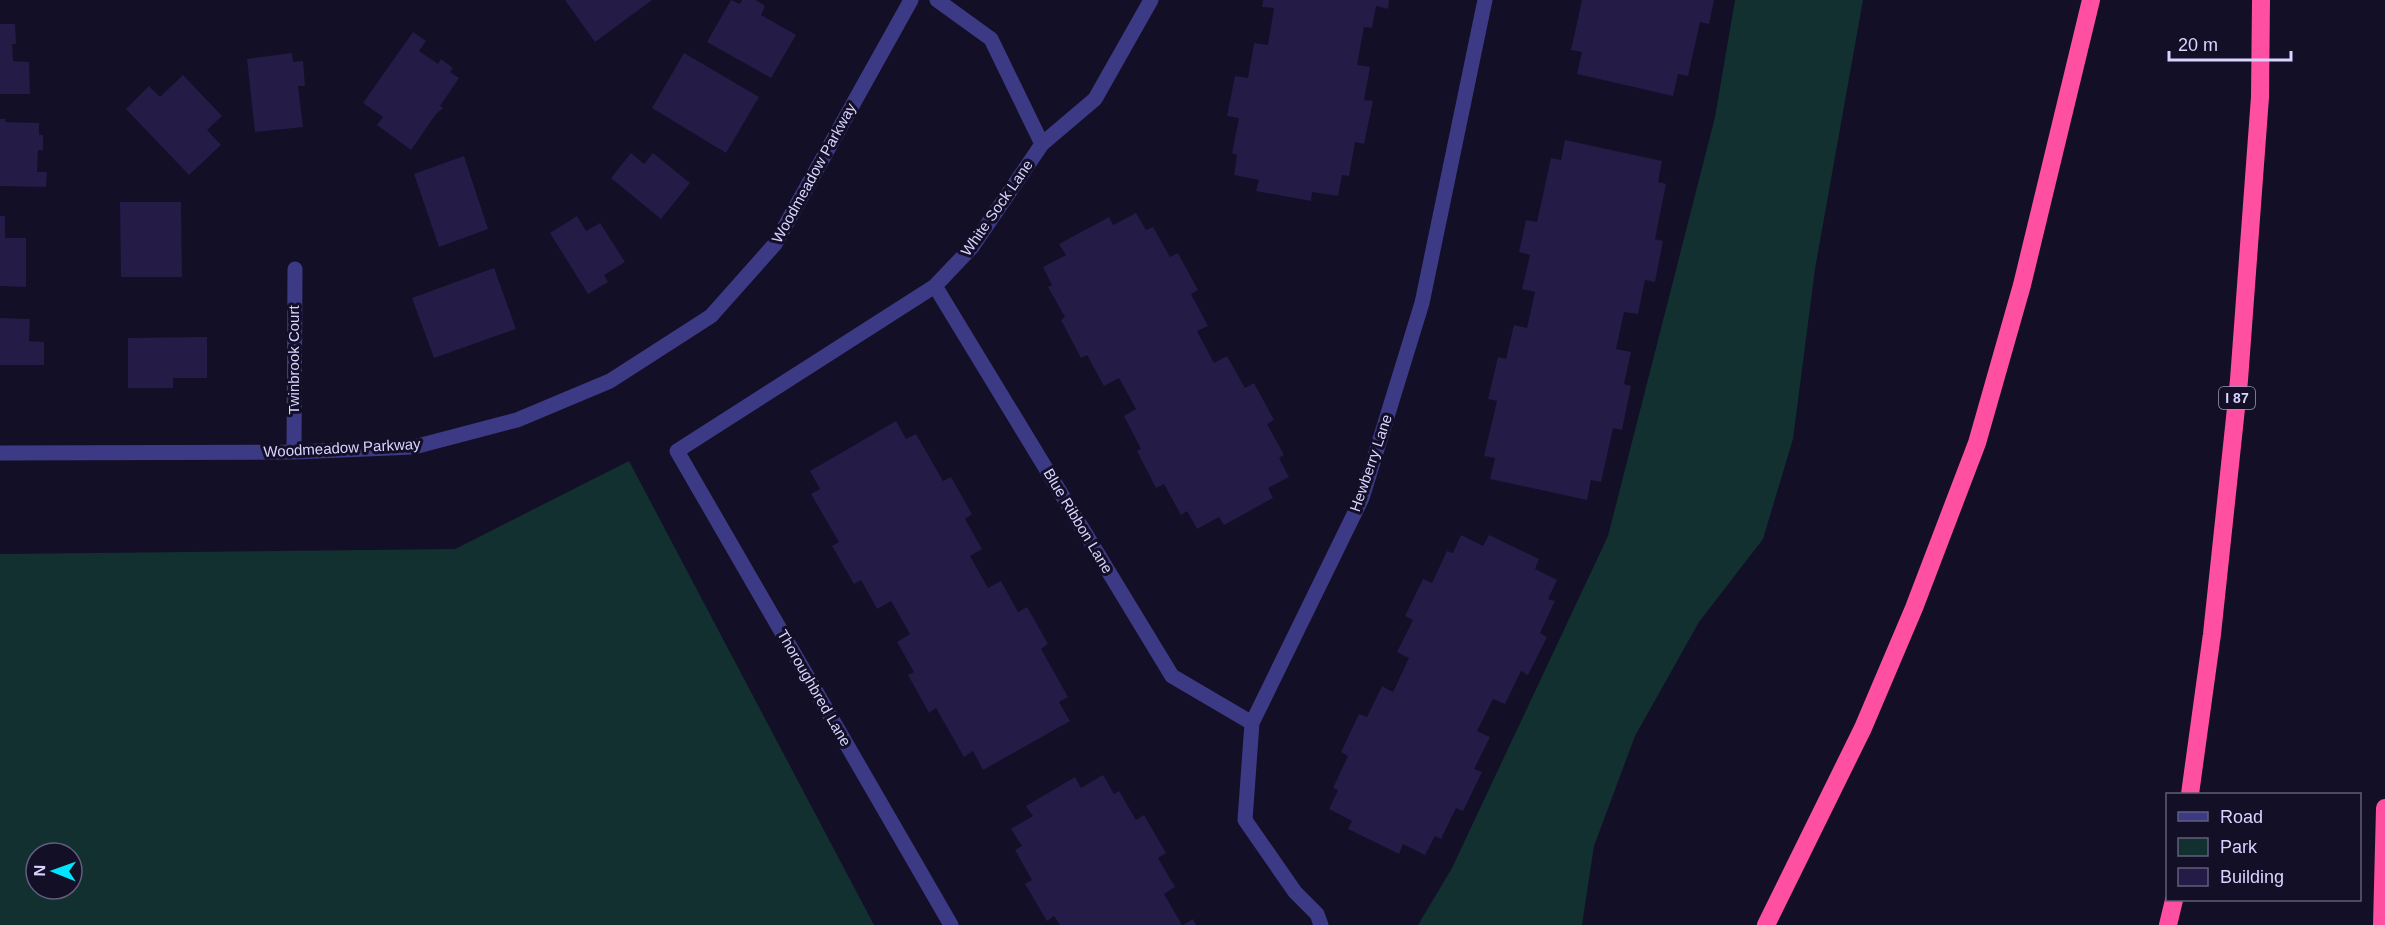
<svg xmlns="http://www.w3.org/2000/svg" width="2385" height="925" font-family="Arial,sans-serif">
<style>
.green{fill:#12302f;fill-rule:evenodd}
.building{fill:#241b47}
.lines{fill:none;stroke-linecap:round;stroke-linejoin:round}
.minor{stroke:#3d3a85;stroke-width:15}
.motorway{stroke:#ff4fa3;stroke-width:18}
.labels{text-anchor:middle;stroke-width:6;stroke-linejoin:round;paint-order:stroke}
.shield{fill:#130f26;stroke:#9e99be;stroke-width:1.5}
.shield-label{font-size:14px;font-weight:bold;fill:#d9d4ff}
.street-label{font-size:15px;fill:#d9d4ff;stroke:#130f26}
</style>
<rect width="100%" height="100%" fill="#130f26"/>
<!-- green -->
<path class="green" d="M 1735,0 L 1863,0 L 1815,269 L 1793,439 L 1763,539 L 1699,622 L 1635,736 L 1594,846 L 1582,925 L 1418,925 L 1452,868 L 1608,536 L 1715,117 Z
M 629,461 L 874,925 L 0,925 L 0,554 L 455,549 ZM 36,853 L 72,853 L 72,889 L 36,889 Z"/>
<!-- building -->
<path class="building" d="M 565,0 L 652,0 L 595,42 Z
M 731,0 L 740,4 L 742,0 L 756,0 L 765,6 L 761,15 L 796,35 L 771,78 L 707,42 Z
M 1263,0 L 1389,0 L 1388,9 L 1376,6 L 1372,28 L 1364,27 L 1357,65 L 1370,67 L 1364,100 L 1373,101 L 1364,144 L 1355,142 L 1349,176 L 1342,175 L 1338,196 L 1312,192 L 1311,201 L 1256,191 L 1259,180 L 1234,175 L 1237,155 L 1232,153 L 1239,118 L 1227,116 L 1235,76 L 1248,78 L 1254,43 L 1268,45 L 1274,8 L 1262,7 Z
M 1582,0 L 1714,0 L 1709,24 L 1700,22 L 1688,76 L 1678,74 L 1673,96 L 1577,74 L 1582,52 L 1571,50 Z
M 0,24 L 15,24 L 16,44 L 12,44 L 13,61 L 29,62 L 30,94 L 0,94 Z
M 413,32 L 426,41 L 419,51 L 438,64 L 441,59 L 453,68 L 450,72 L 459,78 L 440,106 L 443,108 L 436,114 L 411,150 L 377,125 L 383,117 L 363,103 Z
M 292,53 L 293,62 L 303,61 L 305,86 L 298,86 L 303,127 L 255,132 L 247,59 Z
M 684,53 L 759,97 L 726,153 L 652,108 Z
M 183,75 L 222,116 L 207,130 L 221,145 L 189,175 L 126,109 L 149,86 L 160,97 Z
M 0,119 L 6,119 L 5,122 L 39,123 L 39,135 L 43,135 L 43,150 L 38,150 L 37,172 L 47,172 L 46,187 L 0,186 Z
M 1565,140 L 1662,161 L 1658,182 L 1666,184 L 1655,239 L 1663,241 L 1655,282 L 1645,280 L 1638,314 L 1624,312 L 1616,349 L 1631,352 L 1624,384 L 1631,386 L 1622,430 L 1613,428 L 1601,482 L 1591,480 L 1587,500 L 1490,479 L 1495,458 L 1484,456 L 1497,401 L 1488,399 L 1498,357 L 1506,359 L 1514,325 L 1527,328 L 1535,292 L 1522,289 L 1530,255 L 1519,252 L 1526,220 L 1537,222 L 1551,158 L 1561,160 Z
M 631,153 L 644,164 L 653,153 L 690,183 L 661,219 L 611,178 Z
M 464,156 L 488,229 L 439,247 L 414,174 Z
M 120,202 L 181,202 L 182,277 L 121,277 Z
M 1136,213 L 1146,230 L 1153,227 L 1170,257 L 1178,253 L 1198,290 L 1191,294 L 1208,326 L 1197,331 L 1214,363 L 1227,356 L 1245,388 L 1254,383 L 1274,420 L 1267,424 L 1284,455 L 1279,458 L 1289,477 L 1268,488 L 1273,498 L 1224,525 L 1219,517 L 1197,529 L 1187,511 L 1181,515 L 1164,484 L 1156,488 L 1137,451 L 1141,449 L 1124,416 L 1136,409 L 1119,378 L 1104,386 L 1087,355 L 1081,358 L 1061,320 L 1065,317 L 1048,287 L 1052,285 L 1043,267 L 1066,255 L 1059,244 L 1109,217 L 1113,225 Z
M 0,216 L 5,216 L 5,238 L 26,238 L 26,287 L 0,286 Z
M 577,216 L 586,231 L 600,223 L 625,262 L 604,275 L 608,282 L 588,294 L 550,233 Z
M 494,268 L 516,329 L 434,358 L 412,298 Z
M 0,318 L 30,319 L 29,341 L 44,342 L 44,365 L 0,365 Z
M 207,337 L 207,378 L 173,378 L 173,388 L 128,388 L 128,338 Z
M 896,421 L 906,439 L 916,434 L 943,481 L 951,477 L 972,514 L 965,519 L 982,549 L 970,556 L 988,588 L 1001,581 L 1018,612 L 1027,607 L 1048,644 L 1041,649 L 1068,697 L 1059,702 L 1070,721 L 983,770 L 973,751 L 964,757 L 936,708 L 929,713 L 908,675 L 914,672 L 897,642 L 910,634 L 891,601 L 877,609 L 861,580 L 854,584 L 832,546 L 839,542 L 811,494 L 820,489 L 810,471 Z
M 1461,535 L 1483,546 L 1489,535 L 1539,559 L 1535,569 L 1557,580 L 1548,599 L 1555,601 L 1540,633 L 1547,637 L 1528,675 L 1521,671 L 1505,704 L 1493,699 L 1477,731 L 1490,737 L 1474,769 L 1482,772 L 1463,811 L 1456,808 L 1441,839 L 1435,836 L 1425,855 L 1403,844 L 1399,854 L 1348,829 L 1352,821 L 1329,809 L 1338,790 L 1333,788 L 1348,756 L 1341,752 L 1359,714 L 1367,717 L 1382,686 L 1393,692 L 1409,658 L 1397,652 L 1413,620 L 1405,616 L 1423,579 L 1432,583 L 1447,551 L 1453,553 Z
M 1103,775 L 1114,794 L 1119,791 L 1136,820 L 1144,815 L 1166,853 L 1158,858 L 1175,887 L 1164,894 L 1182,925 L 1060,925 L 1054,916 L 1047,921 L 1025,884 L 1032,880 L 1015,850 L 1022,846 L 1011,829 L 1033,816 L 1026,806 L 1075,777 L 1081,788 Z
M 1193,919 L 1196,925 L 1183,925 Z"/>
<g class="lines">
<!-- minor -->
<path class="minor" d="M 937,0 L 991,39 L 1042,144
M 935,286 L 1172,676 L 1252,723
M 294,452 L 295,269
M 0,453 L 294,452 L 414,447 L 517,420 L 610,381 L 711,316 L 775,244 L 911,0
M 951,925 L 677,451 L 935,286 L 972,247 L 1042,144 L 1095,99 L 1151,0
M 1321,925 L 1317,914 L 1295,892 L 1245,820 L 1252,723 L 1362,498 L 1422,303 L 1485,0"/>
<!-- motorway -->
<path class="motorway" d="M 2190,794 L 2212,634 L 2239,380 L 2260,97 L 2261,0
M 1766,925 L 1863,728 L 1914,608 L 1977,443 L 2022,285 L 2091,0
M 2168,925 L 2174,900
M 2382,925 L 2385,808"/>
</g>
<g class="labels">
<!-- shield labels -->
<rect class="shield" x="2219" y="387" width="36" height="22" rx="4.5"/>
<g class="shield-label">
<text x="2237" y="403">I 87</text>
</g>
<!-- street labels -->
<g class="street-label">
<text transform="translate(814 173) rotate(-61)" y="5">Woodmeadow Parkway</text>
<text transform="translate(997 208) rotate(-55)" y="5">White Sock Lane</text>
<text transform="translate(294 360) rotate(-90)" y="5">Twinbrook Court</text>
<text transform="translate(342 448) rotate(-3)" y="5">Woodmeadow Parkway</text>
<text transform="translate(1371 463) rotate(-71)" y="5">Hewberry Lane</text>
<text transform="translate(1078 521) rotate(59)" y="5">Blue Ribbon Lane</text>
<text transform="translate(814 688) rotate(60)" y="5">Thoroughbred Lane</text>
</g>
</g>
<!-- legend -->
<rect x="2166" y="793" width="195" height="108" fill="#130f26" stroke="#625e7d" stroke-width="1.5"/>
<rect x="2178" y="812" width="30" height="9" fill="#3d3a85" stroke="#625e7d" stroke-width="1.5"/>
<text x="2220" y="823" font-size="18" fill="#d9d4ff">Road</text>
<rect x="2178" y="838" width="30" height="18" fill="#12302f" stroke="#625e7d" stroke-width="1.5"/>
<text x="2220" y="853" font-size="18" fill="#d9d4ff">Park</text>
<rect x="2178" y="868" width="30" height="18" fill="#241b47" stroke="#625e7d" stroke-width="1.5"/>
<text x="2220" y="883" font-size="18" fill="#d9d4ff">Building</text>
<!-- north arrow -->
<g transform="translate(54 871) rotate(271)"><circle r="28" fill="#130f26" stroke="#625e7d" stroke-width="1.5"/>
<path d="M0-4.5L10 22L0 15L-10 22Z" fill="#00e5ff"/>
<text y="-9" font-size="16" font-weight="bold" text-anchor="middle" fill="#d9d4ff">N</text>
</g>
<!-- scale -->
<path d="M2169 51v9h122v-9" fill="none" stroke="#d9d4ff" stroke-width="3"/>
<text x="2178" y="51" font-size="18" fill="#d9d4ff" stroke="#130f26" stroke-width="4.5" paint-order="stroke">20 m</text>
</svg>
